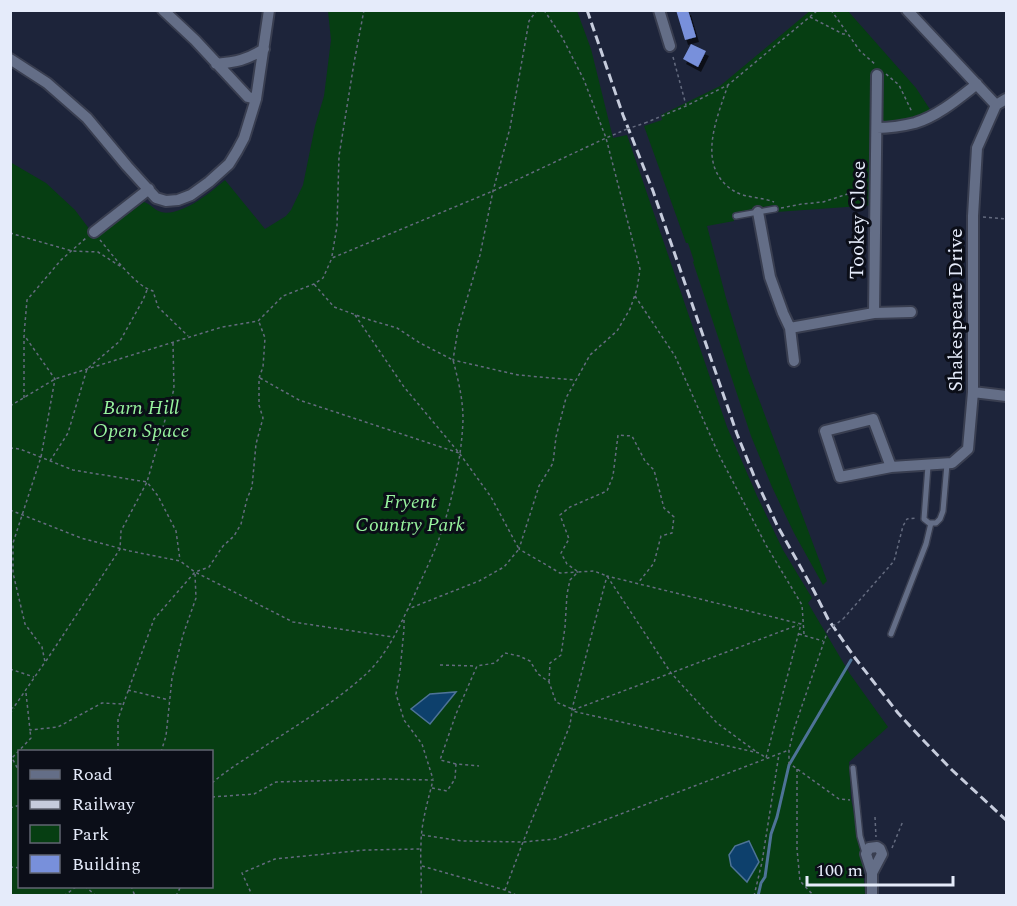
<svg xmlns="http://www.w3.org/2000/svg" width="1017" height="906" font-family="Spectral,serif">
<style>
.green{fill:#063e12;fill-rule:evenodd}
.water{fill:#0d406c;stroke:#4e7397;stroke-width:1.5}
.lines{fill:none;stroke-linecap:round;stroke-linejoin:round}
.stream{stroke:#4e7397;stroke-width:3}
.building{fill:#7890db;filter:url(#shadow)}
.service-casing{stroke:#393e50;stroke-width:8}
.minor-casing{stroke:#393e50;stroke-width:14}
.path{stroke:#646b7f;stroke-width:1.5;stroke-dasharray:3 3;stroke-linecap:butt}
.service{stroke:#646e87;stroke-width:5}
.minor{stroke:#646e87;stroke-width:10}
.rail{stroke:#c6ccdc;stroke-width:3;stroke-dasharray:9 4.5;stroke-linecap:butt}
.path-bridge{stroke:#646b7f;stroke-width:1.5;stroke-dasharray:3 3;stroke-linecap:butt}
.labels{text-anchor:middle;stroke-width:6;stroke-linejoin:round;paint-order:stroke}
.street-label{font-size:20px;fill:#e5ebfa;stroke:#0b0e18}
.park-label{font-size:20px;font-style:italic;fill:#97f39e;stroke:#0b0e18}
</style>
<defs>
<filter id="shadow"><feDropShadow dx="3" dy="5" stdDeviation="0" flood-color="#0009"/></filter>
</defs>
<rect width="100%" height="100%" fill="#1d243a"/>
<!-- green -->
<path class="green" d="M 811,10 L 848,11 L 916,88 L 933,114 L 877,129 L 875,205 L 776,212 L 774,205 L 733,213 L 734,221 L 707,226 L 726,298 L 748,370 L 827,581 L 823,585 L 794,533 L 772,487 L 751,436 L 693,262 L 694,261 L 688,243 L 686,243 L 644,126 L 662,120 L 661,115 L 720,86 Z
M 328,11 L 577,11 L 591,49 L 613,138 L 627,135 L 727,427 L 757,496 L 783,550 L 812,598 L 808,603 L 850,674 L 888,727 L 849,762 L 851,799 L 862,852 L 865,895 L 11,895 L 10,162 L 46,183 L 75,210 L 96,238 L 144,202 C 151,204 154,210 161,212 C 181,217 211,192 225,180 L 265,229 L 286,216 L 291,210 L 303,185 L 315,126 L 324,96 L 331,40 ZM 20,752 L 212,752 L 212,886 L 20,886 Z"/>
<!-- water -->
<path class="water" d="M 456,692 L 430,724 L 411,709 L 430,694 Z
M 749,841 L 759,862 L 747,882 L 731,866 L 729,855 L 735,846 Z"/>
<g class="lines">
<!-- stream -->
<path class="stream" d="M 758,896 L 761,883 L 765,877 L 771,834 L 777,817 L 789,765 L 851,660"/>
</g>
<!-- building -->
<path class="building" d="M 676,10 L 688,10 L 696,37 L 685,40 Z
M 691,44 L 706,51 L 698,67 L 683,59 Z"/>
<g class="lines">
<!-- service casing -->
<g class="service-casing">
<path id="service" d="M 736,216 L 775,209
M 928,466 L 924,519 L 929,523 L 936,523 L 940,519 L 943,511 L 947,464
M 891,634 L 926,544 L 931,523
M 853,768 L 860,836 L 865,853"/>
</g>
<!-- minor casing -->
<g class="minor-casing">
<path id="minor" d="M 163,10 L 195,40 L 248,97 L 256,99
M 659,10 L 670,46
M 907,10 L 996,105
M 10,59 L 47,83 L 87,118 L 127,166 L 156,198 L 166,201 L 178,200 L 191,195 L 209,182 L 229,164 L 237,151 L 244,138 L 256,99 L 269,10
M 216,64 C 236,62 247,60 264,49
M 877,128 C 890,128 903,126 915,123 C 938,116 959,98 977,84
M 758,212 L 770,277 L 783,313 L 790,328 L 794,361
M 94,232 L 149,189
M 874,313 L 877,75
M 790,328 L 874,313 L 911,312
M 973,392 L 1006,396
M 891,467 L 873,419 L 825,431 L 840,477 L 891,467 L 952,463 L 968,449 L 973,392 L 973,216 L 977,148 L 996,105 L 1006,99
M 872,873 L 882,854 L 880,849 L 877,847 L 869,848 L 866,854 L 872,873 L 872,896"/>
</g>
<!-- path -->
<path class="path" d="M 537,10 L 529,21 L 510,128 L 493,191 L 480,255 L 458,329 L 453,360 L 518,375 L 575,380
M 544,10 L 562,37 L 584,80 L 606,138 L 640,269 L 637,289 L 630,309 L 617,331 L 590,355 L 566,398 L 556,437 L 553,463 L 539,486 L 519,549 L 560,573 L 578,572
M 831,10 L 860,51 L 876,65
M 810,17 L 843,34 L 846,34
M 673,57 L 686,105
M 886,74 L 899,85 L 912,112
M 728,85 C 717,118 695,167 734,191 C 745,198 762,197 774,202
M 645,123 L 686,106 L 728,85 L 818,10
M 781,208 L 802,204 L 823,202 L 866,188
M 983,217 L 1006,219
M 10,233 L 72,251 L 98,252 L 123,268
M 100,240 C 112,254 135,286 153,291 L 158,307 L 188,336
M 332,256 L 337,226 L 339,156 L 354,63 L 364,10
M 635,296 L 675,356 L 719,455 L 766,545 L 802,605 L 804,634
M 355,315 L 404,387 L 460,454 L 491,497 L 519,549 L 504,567 L 479,581 L 408,609
M 260,378 L 299,400 L 459,453
M 24,398 L 24,335 L 27,300 L 61,260 L 86,238
M 10,406 L 55,379 L 222,327 L 258,321 L 283,296 L 314,284 L 323,278 L 332,258 L 493,191 L 606,138 L 627,129
M 10,448 L 20,449 L 73,470 L 147,482 L 174,389 L 173,343
M 50,461 L 68,433 L 87,369 L 120,341 L 143,300 L 147,290
M 10,510 L 81,538 L 130,551 L 180,561 L 195,572 L 293,622 L 393,637
M 577,571 L 567,564 L 561,553 L 569,539 L 560,515 L 570,507 L 607,491 L 613,476 L 618,435 L 632,436 L 645,461 L 654,470 L 664,508 L 674,517 L 672,533 L 661,536 L 654,563 L 638,583
M 843,619 L 894,561 L 903,526 L 907,519 L 917,518
M 404,620 L 404,629 L 400,671 L 396,694 L 404,720 L 422,744 L 433,779
M 828,630 L 794,729 L 789,750 L 789,763 L 839,799 L 850,800
M 799,634 L 823,641
M 46,661 L 120,549 L 121,531 L 147,482 L 158,496 L 176,531 L 180,560
M 440,665 L 476,666
M 10,669 L 34,677
M 549,682 L 550,663 L 561,655 L 565,627 L 567,594 L 570,580 L 578,572 L 594,571 L 607,576 L 671,673 L 717,723 L 758,753
M 128,690 L 169,700
M 26,693 L 30,730 L 58,727 L 102,703 L 122,704
M 10,709 L 14,707 L 45,662 L 42,647 L 25,624 L 13,573 L 13,543 L 41,457 L 55,379 L 24,335
M 573,710 L 798,625
M 10,713 L 14,708
M 118,752 L 118,719 L 154,619 L 195,572 L 209,567 L 223,546 L 234,536 L 241,524 L 247,499 L 252,487 L 256,444 L 263,418 L 259,405 L 259,378 L 263,367 L 265,338 L 259,322
M 161,752 L 166,736 L 172,678 L 183,635 L 196,598 L 195,574
M 456,764 L 440,760 L 456,714 L 477,666 L 495,663 L 505,653 L 519,656 L 530,661 L 538,674 L 549,682 L 556,702 L 572,709
M 797,769 L 797,849 L 800,881 L 814,896
M 20,773 L 12,758 L 31,738 L 30,731
M 212,783 C 229,768 249,757 268,744 C 301,723 336,701 365,675 C 388,654 400,625 413,598 C 421,580 430,562 437,544 C 451,508 462,457 463,419 C 463,399 458,379 453,360 L 420,343 L 397,328 L 370,320 L 334,307 L 314,284
M 432,788 L 447,791 L 455,779 L 456,764 L 479,766
M 212,797 L 254,794 L 276,782 L 385,779 L 433,780 C 428,801 421,823 421,844 C 420,861 422,878 421,896
M 10,808 L 20,805
M 875,817 L 876,837
M 422,835 L 462,841 L 523,842 L 555,839 L 789,750
M 892,848 L 903,821
M 422,866 L 505,890 L 518,896
M 10,867 L 20,868
M 85,886 L 96,896
M 131,886 L 135,896
M 505,890 L 523,842 L 570,725 L 572,711 L 572,709 L 607,576 L 801,624 L 766,758 L 759,753 L 572,711
M 64,896 L 77,886
M 176,896 L 181,886
M 238,896 L 252,895 L 242,873 L 275,859 L 365,850 L 420,849
M 754,896 L 762,862 L 779,754"/>
<!-- service -->
<use href="#service" class="service"/>
<!-- minor -->
<use href="#minor" class="minor"/>
<!-- rail -->
<path class="rail" d="M 587,10 L 623,115 L 653,191 L 737,434 L 754,476 L 777,525 L 814,591 L 828,619 L 855,658 L 898,713 L 922,739 L 952,770 L 1006,820"/>
<!-- path-bridge -->
<path class="path-bridge" d="M 627,129 L 645,123
M 828,630 L 843,619"/>
</g>
<g class="labels">
<!-- street labels -->
<g class="street-label">
<text transform="translate(857 220) rotate(-89)" y="7">Tookey Close</text>
<text transform="translate(955 310) rotate(-90)" y="7">Shakespeare Drive</text>
</g>
<!-- park labels -->
<g class="park-label">
<text x="141" y="414">Barn Hill<tspan x="141" dy="23">Open Space</tspan></text>
<text x="410" y="508">Fryent<tspan x="410" dy="23">Country Park</tspan></text>
</g>
</g>
<!-- border -->
<rect width="1017" height="906" fill="none" stroke="#e5ebfa" stroke-width="24"/>
<!-- legend -->
<rect x="18" y="750" width="195" height="138" fill="#0b0e18" stroke="#626672" stroke-width="1.5"/>
<rect x="30" y="770" width="30" height="9" fill="#646e87" stroke="#626672" stroke-width="1.5"/>
<text x="72" y="780" font-size="18" fill="#e5ebfa">Road</text>
<rect x="30" y="800" width="30" height="9" fill="#c6ccdc" stroke="#626672" stroke-width="1.5"/>
<text x="72" y="810" font-size="18" fill="#e5ebfa">Railway</text>
<rect x="30" y="825" width="30" height="18" fill="#063e12" stroke="#626672" stroke-width="1.5"/>
<text x="72" y="840" font-size="18" fill="#e5ebfa">Park</text>
<rect x="30" y="855" width="30" height="18" fill="#7890db" stroke="#626672" stroke-width="1.5"/>
<text x="72" y="870" font-size="18" fill="#e5ebfa">Building</text>
<!-- scale -->
<path d="M807 876v9h146v-9" fill="none" stroke="#e5ebfa" stroke-width="3"/>
<text x="816" y="876" font-size="18" fill="#e5ebfa" stroke="#0b0e18" stroke-width="4.5" paint-order="stroke">100 m</text>
</svg>
